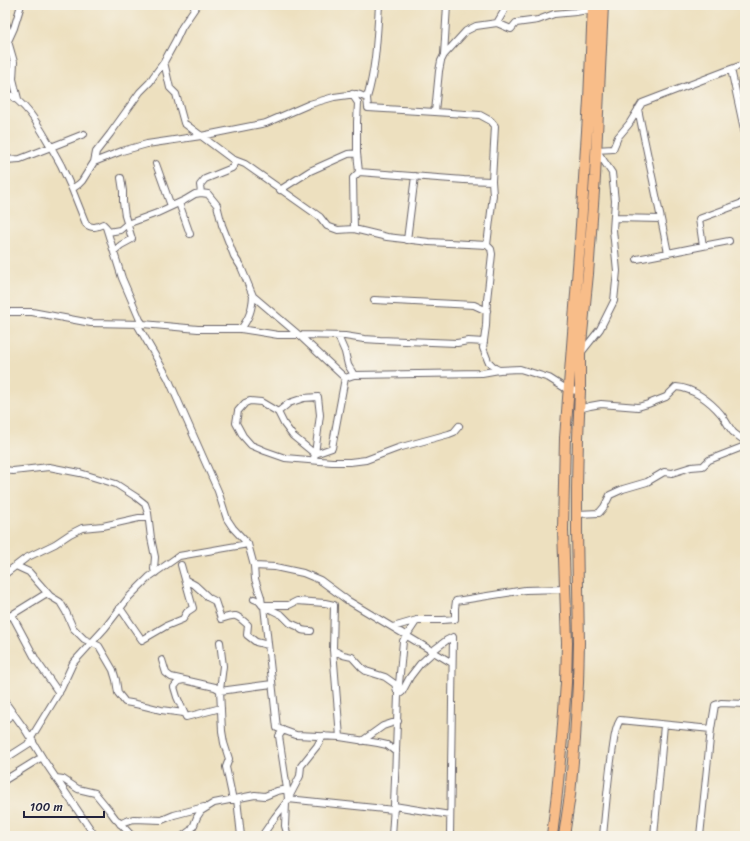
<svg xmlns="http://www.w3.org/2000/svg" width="750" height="841" font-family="Sriracha,sans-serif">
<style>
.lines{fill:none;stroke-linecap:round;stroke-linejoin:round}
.minor-casing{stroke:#696469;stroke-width:8}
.trunk-casing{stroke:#696469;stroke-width:12}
.minor{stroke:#fff;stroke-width:6}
.trunk{stroke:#f8bd89;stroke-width:10}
</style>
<rect width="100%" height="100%" fill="#f7f3e8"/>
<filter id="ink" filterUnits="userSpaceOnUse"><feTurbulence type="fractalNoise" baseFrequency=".025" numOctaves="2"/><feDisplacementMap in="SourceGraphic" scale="8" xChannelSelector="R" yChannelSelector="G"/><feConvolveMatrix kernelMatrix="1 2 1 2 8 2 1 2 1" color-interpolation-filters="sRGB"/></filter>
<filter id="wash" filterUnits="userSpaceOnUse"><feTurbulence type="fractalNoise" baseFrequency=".012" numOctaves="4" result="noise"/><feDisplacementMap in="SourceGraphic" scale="16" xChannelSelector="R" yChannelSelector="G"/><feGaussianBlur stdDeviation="0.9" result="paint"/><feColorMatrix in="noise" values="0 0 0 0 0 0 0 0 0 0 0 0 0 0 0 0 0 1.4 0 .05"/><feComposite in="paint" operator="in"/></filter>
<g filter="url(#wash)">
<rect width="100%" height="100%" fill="#ede0bf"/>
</g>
<g filter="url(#ink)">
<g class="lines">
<!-- minor casing -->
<g class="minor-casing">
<path id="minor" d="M 5,21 L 7,26 L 8,41 L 14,62 L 13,79 L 18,99
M 497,23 L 504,11 L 504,5
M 9,39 L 14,28 L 21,5
M 444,55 L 447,5
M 164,62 L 170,88 L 176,94 L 184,123 L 232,159 L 245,164 L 320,217 L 327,226 L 338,230 L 354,229 L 387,237 L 429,242 L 487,245 L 491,249 L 492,254 L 487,300 L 486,326 L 483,348 L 488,361 L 495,368 L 499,370
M 745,64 L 731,69 L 745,134
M 5,92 C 27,103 39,126 51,147 L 84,134
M 352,94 L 358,103 L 357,122 L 357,153
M 367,98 C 376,68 377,36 379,5
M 638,109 L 661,219
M 435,112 L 480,115 L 491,121 L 495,126 L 492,181
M 596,150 L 613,149 L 618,137 L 629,124 L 642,103 L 731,69
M 5,160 L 20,159 L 51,147 L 61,165 L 72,189 L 79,184 L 82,181 L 94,162 L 122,151 L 147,144 L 201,136 L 266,123 L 310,104 L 334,97 L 356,94 L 360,95 L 367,98 L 368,108 L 435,112 L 439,71 L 441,61 L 444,55 L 466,31 L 476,26 L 497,23 L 511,29 L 516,23 L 538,20 L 554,14 L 576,12 L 593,9
M 94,162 L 96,152 L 110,134 L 140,92 L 150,82 L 153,77 L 164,62 L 176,40 L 182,27 L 197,5
M 156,164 L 171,206
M 72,189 L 86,224 C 92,229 97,227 103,224 L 106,227 L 122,278 L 140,320 L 143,324
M 280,190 L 310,171 L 348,154 L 357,153 L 359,172 L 464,180 L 492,181 L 493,195 L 487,245
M 201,193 L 200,185 L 205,179 L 232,168 L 237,161
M 179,203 L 190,234
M 614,218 L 661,219 L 668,253 L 703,246 L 699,219 L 745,202
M 354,229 L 353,178 L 359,172
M 108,232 L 120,230 L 127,224 L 157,213 L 185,200 L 195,194 L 201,193 L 208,194 L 217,205 L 222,225 L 229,243 L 234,256 L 241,267 L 246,279 L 253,296 L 299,335 L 345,336 L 364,339 L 380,340 L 457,343 L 468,341 L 484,342
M 407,240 L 415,176
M 703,246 L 729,241
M 114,251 L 121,245 L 132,239 L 125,216 L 123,202 L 123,191 L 121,178
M 637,259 L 668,253
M 374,300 L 474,305 L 487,311
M 5,312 L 32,312 L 91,323 L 143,324 L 198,329 L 241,329 L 278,335 L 299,335 L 345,378 L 354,375 L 482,373 L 499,370 L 520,369 L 549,378 L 568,390 L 580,391
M 137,324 L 168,378 L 218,491 L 227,519 L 233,528 L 248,544
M 241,329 C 249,318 252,310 253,296
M 338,336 L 345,352 L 348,365 L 354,375
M 581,353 L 600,329 L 614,301 L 617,271 L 613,230 L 615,201 L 612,173 L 597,151
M 579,409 L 590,406 L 601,404 L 638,407 L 648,404 L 666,397 L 676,387 C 693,388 710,401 721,414 C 725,419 728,426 733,432 C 736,435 741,438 745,441
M 278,412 L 284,424 L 293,436 L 315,454 L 320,415 L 318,397 L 304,398 L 289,403 L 278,412 L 261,402 L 250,401 L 245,403 L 238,411 L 236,423 L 243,436 L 251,445 L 265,451 L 285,458 L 332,462 L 350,462 L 366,460 L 398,448 L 449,434 L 454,432 L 459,426
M 314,458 L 315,454 L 332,448 L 345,378
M 5,470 L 13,471 L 49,467 L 80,473 L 116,484 L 136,497 L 145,504 L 148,513 L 151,538 L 155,557 L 154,569 L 155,573
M 577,514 L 599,513 L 604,507 L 610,495 L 623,489 L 647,482 L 664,472 L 672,473 L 691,467 L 703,466 L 709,460 L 745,446
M 16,566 L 29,572 L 50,596 L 60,602 L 66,612 L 73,628 L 84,639 L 99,646 L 113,670 L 116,680 L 118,693 L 122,698 L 125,702 L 131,703 L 145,706 L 161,710 L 184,713
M 254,566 L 275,567 L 303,573 L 320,580 L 347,600 L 452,663
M 5,574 L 26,558 L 55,544 L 70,534 L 82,528 L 103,526 L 139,518 L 148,518
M 186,580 L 195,585 L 209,598 L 215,601 L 221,619 C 236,614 236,614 248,625 L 247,635 L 256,642 L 268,645
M 254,599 L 259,601 L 262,605 L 282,615 L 290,623 L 299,627 C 301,632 306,630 311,631
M 264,606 L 277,728 L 296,735 L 340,737 L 378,743 L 387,745 L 396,752
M 120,608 L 142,640 L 166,626 L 183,619 L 187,612 L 193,608 L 181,565
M 12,615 L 36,660 L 59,693
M 5,619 L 47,593
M 393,627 L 417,620 L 443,620 L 455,619 L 455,608 L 456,601 L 525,590 L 566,589
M 220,642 L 223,666 L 220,690 L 222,731 L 224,743 L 229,759 L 226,767 L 233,800
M 333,650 L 343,655 L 352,657 L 362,668 L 366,671 L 385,677 L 395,684 L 397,691
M 162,660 L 166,673 L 171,677 L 215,687 L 220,690
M 184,680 L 179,681 L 174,687 L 177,697 L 186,717 L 221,708
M 220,691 L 272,684
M 398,695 L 402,692 L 410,677 L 420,664 L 430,655 L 435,649 L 447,640 L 453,637 L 450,836
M 5,702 L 26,731 L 45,762 L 95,836
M 5,720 L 13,714
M 283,730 L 279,736 L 287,789
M 31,738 L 61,689 L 73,663 L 105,628 L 129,597 L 149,577 L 179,556 L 248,544 L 254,566 L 255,579 L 261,597 L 262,605 L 289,605 L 297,601 L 325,603 L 334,605 L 333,650 L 340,737
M 362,741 L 383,726 L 398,721
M 5,759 L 33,741
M 56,778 L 63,779 L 78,789 L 95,793 L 109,810 L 115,818 L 132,836
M 5,780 L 42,757
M 237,799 L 241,836
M 288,799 L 394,810
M 286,803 L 285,826 L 288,836
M 394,806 L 450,815
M 120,824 L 126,821 L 134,819 L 162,820 L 174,815 L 204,807
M 183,836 L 191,830 L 194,825 L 197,817 L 201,811 L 214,803 L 255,795 L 265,796 L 277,791 L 287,789 L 288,799
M 264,836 L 264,833 L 275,817 L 286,803 L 298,780 L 300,776 L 301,766 L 317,746 L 321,739 L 324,736
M 392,836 L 394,806 L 398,695 L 403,641 L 417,620
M 603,836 C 606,806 608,777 613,747 C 614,739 615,728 620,720 L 711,729
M 654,836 L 664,725
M 700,836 L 711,729 L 715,705 L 721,703 L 745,704"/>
</g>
<!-- trunk casing -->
<g class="trunk-casing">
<path id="trunk" d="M 552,836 L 557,793 L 562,738 L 566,683 L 567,643 L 563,530 L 565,438 L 580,241 L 589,100 L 593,5
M 564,836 L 570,795 L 575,739 L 578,683 L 579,643 L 577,530 L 577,488 L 578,438 L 580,391 L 580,354 L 588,274 L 595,177 L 603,5"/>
</g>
<!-- minor -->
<use href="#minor" class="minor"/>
<!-- trunk -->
<use href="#trunk" class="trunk"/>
</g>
</g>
<!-- margin -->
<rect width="750" height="841" fill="none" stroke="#f7f3e8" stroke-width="20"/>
<!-- scale -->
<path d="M24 811v6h80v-6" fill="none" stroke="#22223b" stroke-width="2"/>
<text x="30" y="811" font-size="12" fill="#22223b" stroke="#f7f3e8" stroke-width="3" paint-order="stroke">100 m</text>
</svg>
